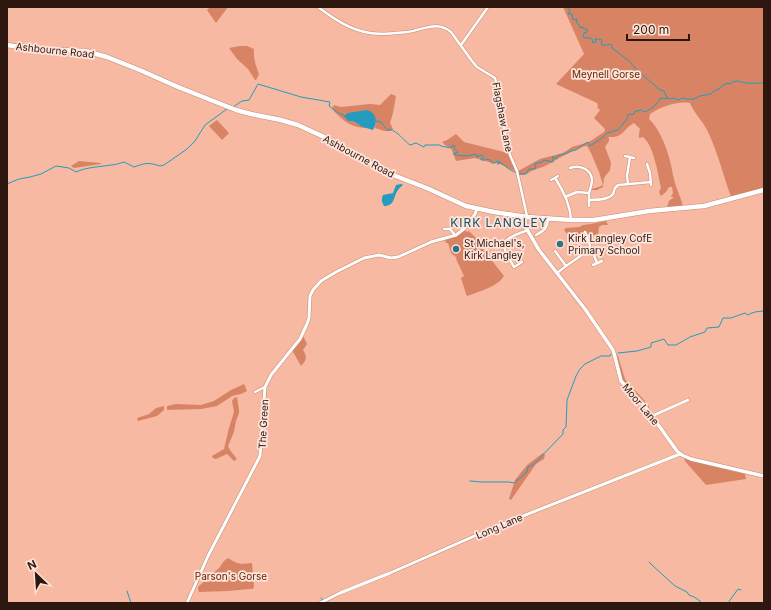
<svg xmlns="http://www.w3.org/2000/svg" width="771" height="610" font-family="Inter,sans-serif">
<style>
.green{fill:#d88464}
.water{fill:#239cbd}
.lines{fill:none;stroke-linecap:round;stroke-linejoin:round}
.stream{stroke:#239cbd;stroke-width:1}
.minor-casing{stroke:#c58a73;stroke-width:3.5}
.tertiary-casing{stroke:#c58a73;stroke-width:4}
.secondary-casing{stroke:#c58a73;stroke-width:4.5}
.trunk-casing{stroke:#c58a73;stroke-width:5.5}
.minor{stroke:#fff;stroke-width:2.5}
.tertiary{stroke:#fff;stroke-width:3}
.secondary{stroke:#fff;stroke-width:3.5}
.trunk{stroke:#fff;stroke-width:4.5}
.poi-dot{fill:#317185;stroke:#fee4da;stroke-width:1.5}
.labels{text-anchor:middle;stroke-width:3.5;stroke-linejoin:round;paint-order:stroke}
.street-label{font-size:10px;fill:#2d170e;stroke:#fee4da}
.park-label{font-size:10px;fill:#642305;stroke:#fee4da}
.poi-label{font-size:10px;fill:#2d170e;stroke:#fee4da;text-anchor:start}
.quarter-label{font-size:12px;letter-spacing:1px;fill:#1a4e5e;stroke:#fee4da}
</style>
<rect width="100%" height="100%" fill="#f7b9a2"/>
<!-- green -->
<path class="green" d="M 210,7 L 228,7 L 216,23 L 207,10 Z
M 563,7 L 764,7 L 764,188 L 731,197 C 723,175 718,153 708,132 C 703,121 694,113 690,103 C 676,101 661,107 650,114 L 649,119 C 659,128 667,148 670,161 C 672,167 672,173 674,179 C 676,189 681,197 683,206 L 667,207 L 669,201 L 674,197 L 671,197 L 673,193 L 672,187 L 669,187 L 666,192 L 661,196 L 659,192 L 661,188 C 658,174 654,146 643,137 L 639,138 L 639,134 L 640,129 L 634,123 C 627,126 623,136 614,137 C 612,137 610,137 608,137 L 609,138 L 609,141 L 605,147 L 607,152 L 611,163 L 610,170 L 604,178 L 603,187 L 597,190 L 592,190 L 592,189 L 599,187 L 603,185 L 599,172 L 591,153 L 587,146 C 582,146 580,149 575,150 C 567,154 558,158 551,163 C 546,166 539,168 534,170 C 527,173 527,175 519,175 L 518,171 L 540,159 L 563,153 L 572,147 L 589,142 L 604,132 L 605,129 L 594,118 L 600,110 L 597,107 L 598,106 L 597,103 L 556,84 L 584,54 Z
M 240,46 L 247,46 L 254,49 C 253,58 256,66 259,74 L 256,80 L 255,80 L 248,69 L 237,59 L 229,48 Z
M 391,94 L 396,96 L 393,113 L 390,123 L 393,129 L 391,131 L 384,131 L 375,128 L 376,121 L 348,121 C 355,121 361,126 368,128 C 351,128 343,121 332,109 L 334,105 L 341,107 L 370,104 L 380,105 Z
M 217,120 L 229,133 L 222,140 L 209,126 Z
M 456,134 L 464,142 L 508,153 L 515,171 L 498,163 L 492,163 L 475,158 L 456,161 L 451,148 L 446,146 L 442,142 L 447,140 Z
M 79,161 L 100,163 L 101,164 L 74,168 L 71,166 Z
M 606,221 L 608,225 L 602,225 L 599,227 L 598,236 L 588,234 L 586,231 L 574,238 L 575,239 L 572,241 L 564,230 L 566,228 L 579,227 L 583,225 L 591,224 Z
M 465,230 L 467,232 L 469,231 L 477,239 L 475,241 L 478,244 L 477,245 L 478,247 L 478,249 L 482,248 L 504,276 C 499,286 478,292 467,296 L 466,294 L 461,278 L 464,276 L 456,259 L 457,258 L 451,253 L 448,243 L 446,243 L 445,240 L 457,236 Z
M 303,336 L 307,344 L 303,350 C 308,358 306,360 301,366 L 292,350 Z
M 615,355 L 617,355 L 618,356 L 625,379 L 628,383 L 644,400 L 649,407 L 648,409 L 627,386 L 621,379 Z
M 244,384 L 247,391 L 241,394 L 236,395 L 232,396 L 217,406 L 201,409 L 167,410 L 167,406 L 176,404 L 201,405 L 214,401 L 231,390 Z
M 237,397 L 239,410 L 239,413 L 236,421 L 234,432 L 228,446 L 230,450 L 237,459 L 234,461 L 227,454 L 216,459 L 213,458 L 212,456 L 224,449 L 229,428 L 234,412 L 232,401 L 234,398 Z
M 164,406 L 164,410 L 157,416 L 138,421 L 137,418 L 149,414 L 156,408 Z
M 543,453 L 545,455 L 544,459 L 536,464 L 511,500 L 509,499 L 515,480 L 527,465 Z
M 685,459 L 745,474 L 746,479 L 706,485 L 684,460 Z
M 228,558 C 239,565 240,564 252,563 L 254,586 L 253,589 L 250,589 L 228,591 L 199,592 L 198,589 L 198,587 L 219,568 L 224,561 Z"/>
<!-- water -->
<path class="water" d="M 367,110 C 377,113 378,122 373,130 C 370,129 366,128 363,127 C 357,124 356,121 348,121 L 344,116 L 348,113 Z
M 401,184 L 403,185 C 401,187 399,188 398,190 C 393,197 395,206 384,206 C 382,202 381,200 383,195 L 393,193 L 396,185 Z"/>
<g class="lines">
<!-- stream -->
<path class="stream" d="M 567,7 L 570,11 L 568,14 L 572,14 L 573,20 L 577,19 L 576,22 L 580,26 L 580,28 L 583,27 L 584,29 L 587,29 L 587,32 L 584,33 L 583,37 L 586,38 L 591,38 L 592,39 L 593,43 L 596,42 L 595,39 L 596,38 L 598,40 L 600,39 L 602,40 L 601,43 L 602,45 L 608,45 L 611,44 L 612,45 L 612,48 L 628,60 L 636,69 L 660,90 L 664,91 L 667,98
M 233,107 L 242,101 L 249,100 L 258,84 L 301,97 L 330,102 L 329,106 L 332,108 L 335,111 L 345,116
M 376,121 L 381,122 L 388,131 L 389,129 C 399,132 403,140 410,145 L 416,143 L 424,147 L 425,145 L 440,145 L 441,146 L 451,148 L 453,145 L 455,146 L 454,148 L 458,152 L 453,154 C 461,156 467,157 475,154 L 477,155 L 476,157 L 482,155 L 484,157 L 483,158 L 481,159 L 481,160 L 485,160 L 487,159 L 490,160 L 492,163 L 495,163 L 498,161 L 500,162 L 497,164 L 501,163 C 509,169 516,175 526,174 L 529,169 L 535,169 L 536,166 L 534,164 L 542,162 L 544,160 L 553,162 L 553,156 L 556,159 L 557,156 L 567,153 L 571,151 L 576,150 L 586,143 L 588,142 L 590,146 L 602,138 L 607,133 L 618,130 L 627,119 L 628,115 L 634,114 L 635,111 L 638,111 L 641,110 L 645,112 C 652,109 657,104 661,98 L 665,99 L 667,98 L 671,99 L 674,98 L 678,100 L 683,98 L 686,99 L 694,99 L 700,96 L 711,94 L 714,91 L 719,89 L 722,86 L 727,83 L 731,84 L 732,82 L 738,81 C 745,84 756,83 764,83
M 7,184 L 14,181 L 19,179 L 30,177 L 41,174 L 56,166 L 69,168 L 76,172 C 87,167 99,167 111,165 C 115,165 120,163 124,162 L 134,167 C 146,163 147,162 160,166 L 164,165 L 187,149 L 195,141 L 205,125 L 227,109
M 618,353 L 637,351 L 651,347 L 651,343 L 664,339 L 668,345 L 676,345 L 690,337 L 705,332 L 707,328 L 719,327 L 723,318 L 731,318 L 745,313 L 748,315 C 752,312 759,311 764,311
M 470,481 L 482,482 L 509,482 L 514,483 L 527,472 L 528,467 L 533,465 L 563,434 L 563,430 L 566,427 L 567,400 L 576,376 L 580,369 L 585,364 L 601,356 L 610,356 L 611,354
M 649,562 L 652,565 L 675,586 L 687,592 L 689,595 L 694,597 L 700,601 L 701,603
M 127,591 L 131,603
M 321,598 L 325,603
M 728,603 L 738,589 L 741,590"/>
<!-- minor casing -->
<g class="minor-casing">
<path id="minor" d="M 318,7 C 334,19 350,30 370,33 C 381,35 396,33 407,32 C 423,30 437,20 451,32 L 472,61 L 477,67 L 495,78 L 497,86 L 498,98 L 505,134 L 510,155 L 517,171 L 527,216
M 461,45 L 488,7
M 625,156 L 634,158
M 647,164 L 650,173 L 651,185
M 570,168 C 579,165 591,168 592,180 C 592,184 590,189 589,193 C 589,197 589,202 589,206
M 555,178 C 563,190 570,205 571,219
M 551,180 L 558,176
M 628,184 L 627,176 L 630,157
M 565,197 L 577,192 L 589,193
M 589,200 C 595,200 609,200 613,194 C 614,192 614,190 615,188 L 618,185 L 651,182
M 444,229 L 450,229 L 455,235
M 536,235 C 544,231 547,228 548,219
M 587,237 L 591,235
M 589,250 L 593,253 L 597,263
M 555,251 L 566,266 L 557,273
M 522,262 L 514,267 C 499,241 499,241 528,230
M 593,265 L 602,261
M 566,266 L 589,250 L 590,245 L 585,232
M 255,392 L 265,387
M 652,416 L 688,400"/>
</g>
<!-- tertiary casing -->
<g class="tertiary-casing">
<path id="tertiary" d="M 187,603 L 208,556 L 260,456 L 265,387 L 271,375 L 300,339 L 307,324 L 309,318 L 310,296 L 313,290 L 321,281 L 336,272 L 364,258 L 379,255 L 391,258 L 398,257 L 431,242 L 456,235 L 465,228 L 475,214 L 477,209
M 320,603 L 340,593 L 390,573 L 495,527 L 680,454"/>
</g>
<!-- secondary casing -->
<g class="secondary-casing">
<path id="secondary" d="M 525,217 L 525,226 L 539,250 L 585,309 L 613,350 L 615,357 L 621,381 L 644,405 L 677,451 L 682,455 L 691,459 L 764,476"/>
</g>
<!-- trunk casing -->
<g class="trunk-casing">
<path id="trunk" d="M 7,45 L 32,49 L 85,51 L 107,57 L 142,71 L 178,87 L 236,110 L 251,114 L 281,120 L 298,125 L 322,136 L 388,173 L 429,189 L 466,206 L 494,212 L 527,217 L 571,220 L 594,220 L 649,211 L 704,206 L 764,190"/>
</g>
<!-- minor -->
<use href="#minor" class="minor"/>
<!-- tertiary -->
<use href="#tertiary" class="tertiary"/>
<!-- secondary -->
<use href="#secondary" class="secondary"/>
<!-- trunk -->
<use href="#trunk" class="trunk"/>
</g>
<!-- markers -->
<g class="poi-dot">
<circle cx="560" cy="244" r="4"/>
<circle cx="456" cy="249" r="4"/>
</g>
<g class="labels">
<!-- street labels -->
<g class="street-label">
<text transform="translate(55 50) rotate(6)" y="4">Ashbourne Road</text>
<text transform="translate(503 117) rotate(79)" y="4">Flagshaw Lane</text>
<text transform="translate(359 156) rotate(28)" y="4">Ashbourne Road</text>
<text transform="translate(641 404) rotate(50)" y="4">Moor Lane</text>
<text transform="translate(263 424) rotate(-87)" y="4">The Green</text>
<text transform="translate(499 526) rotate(-23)" y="4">Long Lane</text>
</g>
<!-- park labels -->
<g class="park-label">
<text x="606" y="78">Meynell Gorse</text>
<text x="231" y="580">Parson's Gorse</text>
</g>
<!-- poi labels -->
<g class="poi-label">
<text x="568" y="242">Kirk Langley CofE<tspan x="568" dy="12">Primary School</tspan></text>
<text x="464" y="247">St Michael's,<tspan x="464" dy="12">Kirk Langley</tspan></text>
</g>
<!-- quarter labels -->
<g class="quarter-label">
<text x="499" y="227">KIRK LANGLEY</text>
</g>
</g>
<!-- border -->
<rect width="771" height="610" fill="none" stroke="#2d170e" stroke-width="16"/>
<!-- north arrow -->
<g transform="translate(36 574) rotate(335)" stroke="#fee4da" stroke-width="3" paint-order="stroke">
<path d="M0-3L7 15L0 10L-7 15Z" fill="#2d170e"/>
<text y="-6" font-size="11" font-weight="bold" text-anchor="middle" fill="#2d170e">N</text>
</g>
<!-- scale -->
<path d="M627 34v6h62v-6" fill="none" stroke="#2d170e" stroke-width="2"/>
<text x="633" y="34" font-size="12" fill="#2d170e" stroke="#fee4da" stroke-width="3" paint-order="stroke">200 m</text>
</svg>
